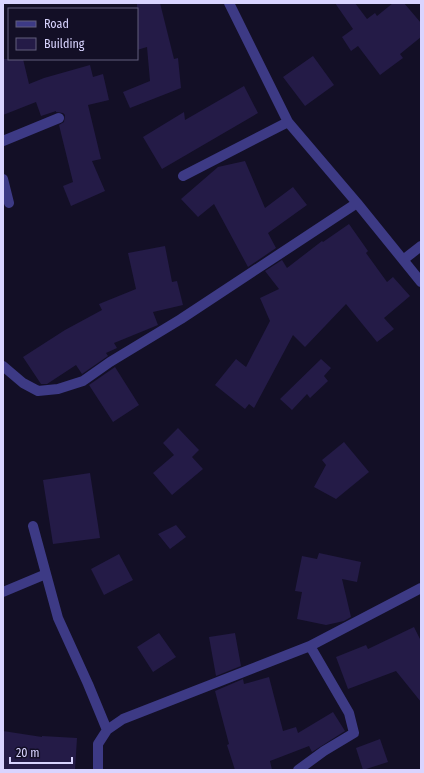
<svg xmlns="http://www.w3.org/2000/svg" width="424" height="773" font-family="'Fira Sans Condensed',sans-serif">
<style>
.building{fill:#241b47}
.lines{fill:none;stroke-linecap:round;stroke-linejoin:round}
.minor{stroke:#3d3a85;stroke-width:10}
</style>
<rect width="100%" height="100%" fill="#130f26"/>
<!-- building -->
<path class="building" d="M 137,3 L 160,3 L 174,59 L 178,58 L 181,88 L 130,108 L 123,92 L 150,81 L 147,47 L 137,50 Z
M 335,3 L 355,3 L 367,19 L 375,13 L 377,16 L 393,3 L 404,3 L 421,23 L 421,37 L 400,54 L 403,58 L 380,75 L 358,46 L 351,51 L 342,37 L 353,29 Z
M 313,56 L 334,85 L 305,106 L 283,77 Z
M 3,59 L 23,59 L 29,84 L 44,78 L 90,65 L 93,77 L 103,74 L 109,100 L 88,105 L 101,159 L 92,161 L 105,191 L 71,206 L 63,186 L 73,182 L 59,125 L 64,122 L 65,115 L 63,113 L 56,112 L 56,111 L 41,116 L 36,102 L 3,115 Z
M 244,86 L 258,113 L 162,169 L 143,137 L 184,112 L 185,120 Z
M 245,161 L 265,208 L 293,187 L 307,205 L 268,233 L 276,248 L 248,267 L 214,204 L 198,217 L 181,199 L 218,167 Z
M 349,224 L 368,251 L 366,253 L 387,282 L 393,277 L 410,296 L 384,318 L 394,329 L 377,342 L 346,304 L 305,347 L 293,335 L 254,408 L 249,404 L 245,409 L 215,385 L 236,359 L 246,367 L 270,321 L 260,298 L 279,289 L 265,271 L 282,260 L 287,268 L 322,241 L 323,242 Z
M 165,246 L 172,282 L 177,281 L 183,305 L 153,312 L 158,325 L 114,343 L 117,348 L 106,353 L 108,356 L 82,374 L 76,365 L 47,384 L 41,384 L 23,357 L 65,330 L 102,310 L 99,304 L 136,289 L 128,253 Z
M 321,359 L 331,368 L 324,376 L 328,381 L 310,398 L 307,394 L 292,410 L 280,399 Z
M 115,367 L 139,405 L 113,422 L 89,385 Z
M 178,428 L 199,450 L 192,457 L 203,469 L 172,495 L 153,473 L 174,455 L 163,443 Z
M 344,442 L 369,472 L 336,499 L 314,487 L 326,465 L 322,460 Z
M 90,473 L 100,538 L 53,544 L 43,480 Z
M 176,525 L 186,537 L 170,549 L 158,534 Z
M 319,553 L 361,562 L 357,582 L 342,579 L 351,617 L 344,621 L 326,625 L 297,619 L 302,592 L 295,591 L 302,556 L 317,559 Z
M 119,554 L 133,580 L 104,595 L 91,569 Z
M 414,627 L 421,641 L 421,702 L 396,671 L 348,689 L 336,657 L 366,645 L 368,649 Z
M 159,633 L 176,657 L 153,672 L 137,647 Z
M 235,633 L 241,666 L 216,676 L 209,637 Z
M 269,677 L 283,731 L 296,727 L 298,733 L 333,712 L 345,731 L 312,752 L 309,746 L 270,761 L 272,770 L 235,770 L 227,745 L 229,744 L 215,691 L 243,679 L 244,684 Z
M 3,731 L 42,737 L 42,736 L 77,738 L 75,770 L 3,770 Z
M 380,739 L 388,762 L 363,770 L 356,748 Z"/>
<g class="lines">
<!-- minor -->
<path class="minor" d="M 229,3 L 288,122 L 357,203 L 421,282
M 3,141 L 59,118
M 183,176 L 288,122
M 3,179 L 9,203
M 403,260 L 421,246
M 3,366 L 23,383 L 38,391 L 58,389 L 83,381 L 110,362 L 181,319 L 357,203
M 33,526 L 58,618 L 88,684 L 107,730
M 3,592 L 46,574
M 98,770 L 98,744 L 107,730 L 123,719 L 310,646 L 421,588
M 298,770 L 324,751 L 354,733 L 349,713 L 310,646"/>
</g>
<!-- border -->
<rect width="424" height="773" fill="none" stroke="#d9d4ff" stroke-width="8"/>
<!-- legend -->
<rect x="8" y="8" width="130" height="52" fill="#130f26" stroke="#625e7d"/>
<rect x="16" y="21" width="20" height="6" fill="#3d3a85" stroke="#625e7d"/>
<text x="44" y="28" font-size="12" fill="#d9d4ff">Road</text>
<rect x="16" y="38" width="20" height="12" fill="#241b47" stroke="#625e7d"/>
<text x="44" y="48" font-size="12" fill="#d9d4ff">Building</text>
<!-- scale -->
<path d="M10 757v6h62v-6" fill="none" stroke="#d9d4ff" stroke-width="2"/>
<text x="16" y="757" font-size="12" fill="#d9d4ff" stroke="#130f26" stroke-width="3" paint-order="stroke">20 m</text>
</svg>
